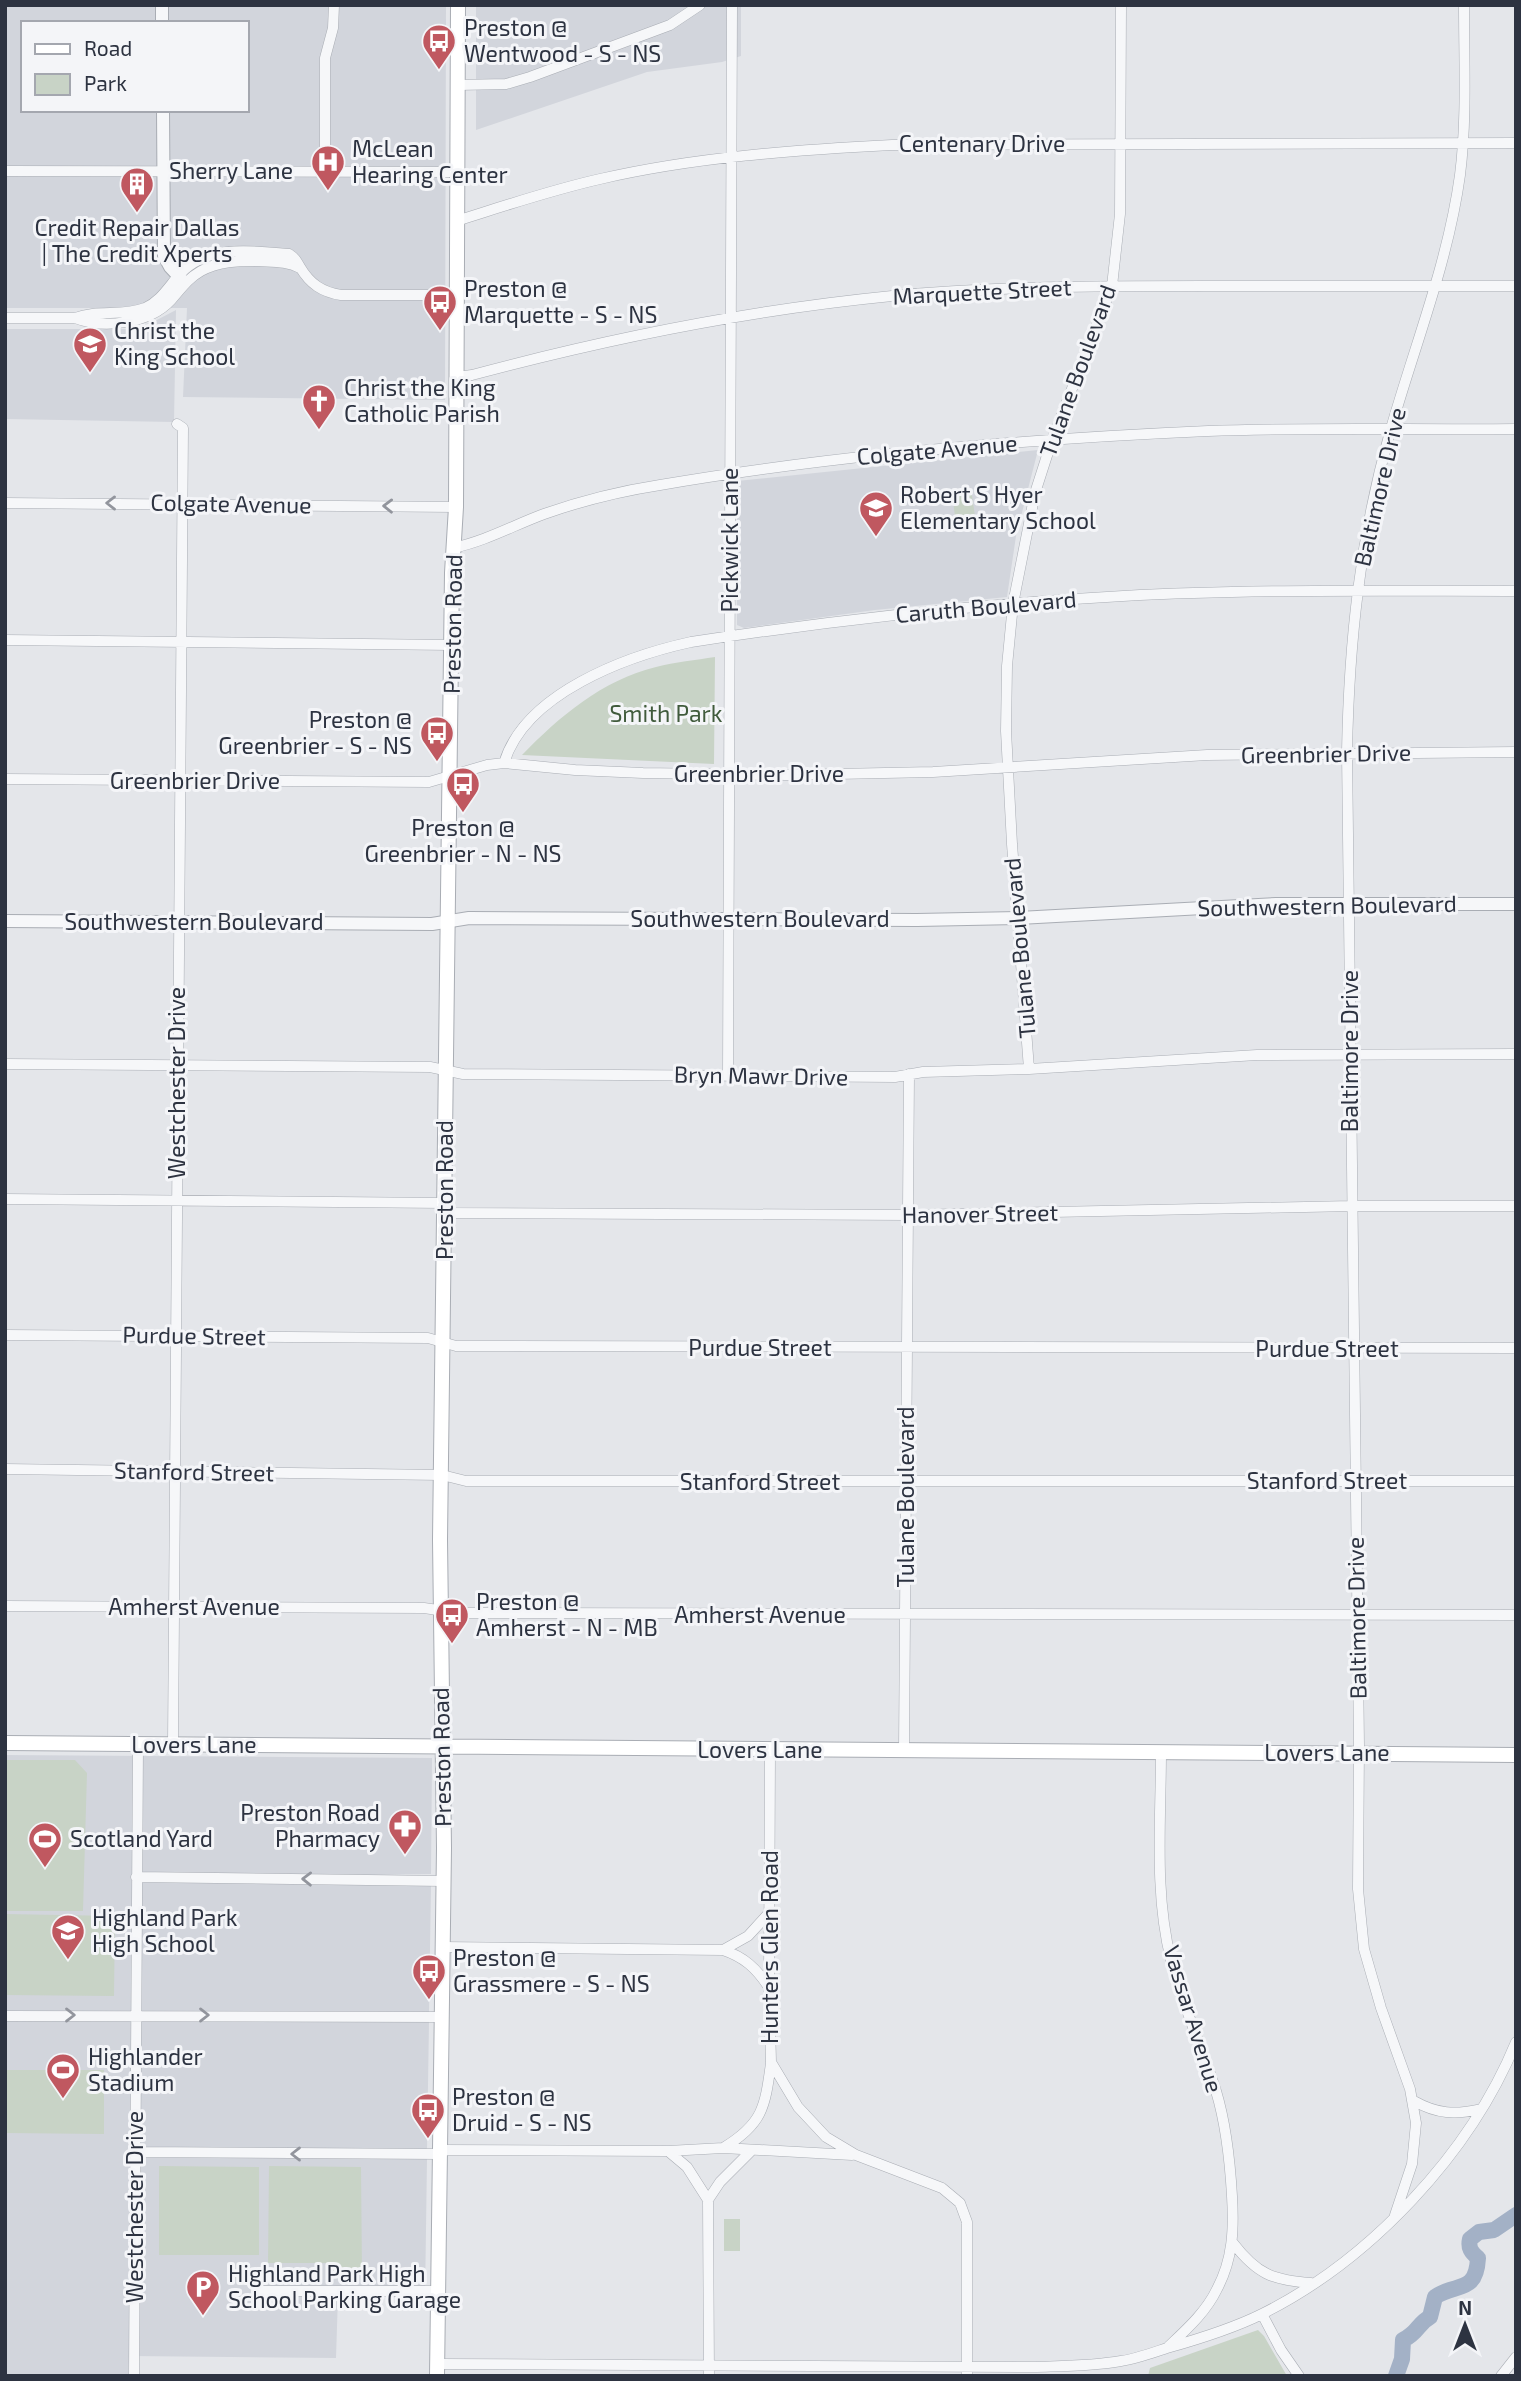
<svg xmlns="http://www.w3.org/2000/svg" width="1521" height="2381" font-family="'Exo 2',sans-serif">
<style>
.built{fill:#d2d5dc;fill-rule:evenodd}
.green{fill:#c8d3c6}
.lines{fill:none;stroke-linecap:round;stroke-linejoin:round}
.river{stroke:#a3b1c6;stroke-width:16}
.minor-casing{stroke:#a9adb4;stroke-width:11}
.tertiary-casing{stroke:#a9adb4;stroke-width:14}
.secondary-casing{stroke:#a9adb4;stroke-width:16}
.minor{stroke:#f6f7f9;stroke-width:10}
.tertiary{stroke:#f6f7f9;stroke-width:12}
.secondary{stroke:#fff;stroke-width:14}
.oneway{stroke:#92959d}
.labels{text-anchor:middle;stroke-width:6;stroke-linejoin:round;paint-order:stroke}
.poi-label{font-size:23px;fill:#2d3341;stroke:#f4f5f8;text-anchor:start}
.street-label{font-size:23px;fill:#2d3341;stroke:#f4f5f8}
.park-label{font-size:23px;fill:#405b3c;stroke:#f4f5f8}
</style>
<rect width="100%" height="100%" fill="#e4e6ea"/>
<!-- built -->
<path class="built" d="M 5,5 L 446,5 L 445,400 L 183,397 L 187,308 L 5,308 ZM 23,23 L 247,23 L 247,110 L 23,110 Z
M 476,5 L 741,5 L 741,56 L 722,62 L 647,72 L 476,130 Z
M 176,310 L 174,422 L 5,419 L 5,329 L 129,329 L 153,322 Z
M 1038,450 L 1016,536 L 1007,597 L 875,610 L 744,628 L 737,625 L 737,481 Z
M 5,1755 L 432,1758 L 431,1874 L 372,1875 L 372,1883 L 431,1884 L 429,2012 L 363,2012 L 363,2020 L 429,2021 L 427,2149 L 361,2158 L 427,2159 L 425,2298 L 338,2296 L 336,2358 L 129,2356 L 128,2376 L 5,2376 Z"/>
<!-- green -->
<path class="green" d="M 971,489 L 976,523 L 956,525 L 952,492 Z
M 715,657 L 714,764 L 522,755 C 559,717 602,680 656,667 C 675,662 696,660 715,657 Z
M 5,1760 L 75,1760 L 87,1773 L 83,1911 L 5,1911 Z
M 5,1914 L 115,1916 L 114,1996 L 5,1995 Z
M 5,2070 L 104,2070 L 104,2134 L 5,2133 Z
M 159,2166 L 259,2167 L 259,2255 L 159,2255 Z
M 269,2166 L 361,2167 L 362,2275 L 328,2274 L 327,2263 L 268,2263 Z
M 724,2219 L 740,2219 L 740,2251 L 724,2251 Z
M 1258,2330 L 1264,2336 L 1287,2376 L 1148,2376 L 1150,2368 Z"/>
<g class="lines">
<!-- river -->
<path class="river" d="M 1396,2376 L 1402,2359 L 1403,2340 C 1419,2332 1417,2324 1430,2317 L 1435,2297 C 1456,2282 1476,2295 1478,2258 C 1471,2252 1468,2248 1470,2239 L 1479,2232 L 1494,2230 L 1516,2215"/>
<!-- minor casing -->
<g class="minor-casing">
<path id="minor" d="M 458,85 L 506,84 L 530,77 L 670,25 L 700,5
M 5,171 L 457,172
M 325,172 L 325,58 L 333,28 L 334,5
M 456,221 C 504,206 551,190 600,179 C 695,157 795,150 892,145 L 1516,143
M 5,318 L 75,318 C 103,329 149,324 171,300 C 181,289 187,279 201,271 C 219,261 238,261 258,261 C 273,262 287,261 300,268
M 75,318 C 98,309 122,317 145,308 C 161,301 169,286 180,274 C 208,244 252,251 289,254 C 295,258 296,260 300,267 C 310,284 322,292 341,295 L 456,295
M 456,377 L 472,375 C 610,338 749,310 892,296 C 996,286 1100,286 1204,286 C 1308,286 1412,286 1516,286
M 5,503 L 456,507
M 453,548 C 486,541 514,525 544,514 C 581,501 621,491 660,485 C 841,454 1024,439 1208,431 C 1310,427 1413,430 1516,429
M 5,640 L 452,645
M 504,763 C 525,693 627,656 691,642 C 834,620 978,604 1123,596 C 1254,589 1385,591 1516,591
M 5,779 L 429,782 L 487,765 L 504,763 L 575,770 L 643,773 L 788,775 L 933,772 L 1207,755 L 1516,752
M 5,1064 L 430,1067 L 463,1074 L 895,1077 L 923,1072 L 1029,1069 L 1257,1055 L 1516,1054
M 1029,1069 L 1012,844 L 1006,731 L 1007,666 L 1013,604 L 1035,493 L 1052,440 L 1112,286 L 1120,214 L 1121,5
M 728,1075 L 732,5
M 5,1199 L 445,1203
M 445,1213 L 908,1215 L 1352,1206 L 1516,1206
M 5,1335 L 428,1338 L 456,1346 L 1516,1348
M 5,1469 L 442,1475 L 466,1481 L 1516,1481
M 5,1606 L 424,1608 L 458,1613 L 1516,1615
M 173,1745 L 183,428 L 177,424
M 770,1750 L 769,1986 L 771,2062 L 798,2107 L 826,2137 L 856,2155 L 942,2188 L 960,2203 L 967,2222 L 967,2376
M 904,1751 L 909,1074
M 1161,1752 C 1161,1820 1154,1893 1171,1960 C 1182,2004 1202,2047 1216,2091 C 1226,2124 1230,2161 1232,2196 C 1234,2229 1233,2259 1217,2289 C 1206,2312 1187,2329 1169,2346
M 136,1877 L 443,1881
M 442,1947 L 723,1950 C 744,1957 756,1968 768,1986
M 723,1950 L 748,1936 L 769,1913
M 5,2016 L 442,2017
M 1414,2101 C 1437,2114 1455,2115 1481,2109
M 723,2148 C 763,2124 765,2107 771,2063
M 440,2150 L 668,2151 L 723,2148 L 852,2155
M 668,2151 L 687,2167 L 708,2200 L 709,2376
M 135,2152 L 440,2154
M 708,2200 L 720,2182 L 751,2151
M 1395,2215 L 1412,2164 L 1416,2123 L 1410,2089 L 1381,2008 L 1364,1949 L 1358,1889 L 1359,1745 L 1347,752 C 1349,642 1360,538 1390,432 C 1414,347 1448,263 1460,175 C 1467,119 1464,62 1464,5
M 1233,2243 C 1257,2274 1272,2280 1311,2283
M 259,2291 L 438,2291
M 1262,2314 L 1281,2350 L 1299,2376
M 438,2364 L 1036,2367 C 1064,2366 1093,2366 1121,2361 C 1136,2359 1152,2353 1167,2348 C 1199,2339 1232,2329 1262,2314 C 1370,2260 1470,2154 1516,2042
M 134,2376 L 138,1745
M 1501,2376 L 1516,2357"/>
</g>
<!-- tertiary casing -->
<g class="tertiary-casing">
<path id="tertiary" d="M 162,5 L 162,23
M 163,110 L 164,256 L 170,267 L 184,282
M 5,921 L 432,924 L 469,918 L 917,920 L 1019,918 L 1276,904 L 1516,904"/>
</g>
<!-- secondary casing -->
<g class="secondary-casing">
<path id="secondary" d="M 5,1743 L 1516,1755
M 437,2376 L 444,1848 L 440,1540 L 452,573 L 456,507 L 458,5"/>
</g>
<!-- minor -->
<use href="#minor" class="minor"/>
<!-- tertiary -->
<use href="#tertiary" class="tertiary"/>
<!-- secondary -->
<use href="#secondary" class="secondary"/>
</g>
<!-- one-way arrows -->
<defs><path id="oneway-chevron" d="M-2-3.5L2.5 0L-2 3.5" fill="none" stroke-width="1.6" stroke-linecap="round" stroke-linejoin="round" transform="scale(1.75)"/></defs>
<g class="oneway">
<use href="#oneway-chevron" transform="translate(111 503) rotate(-180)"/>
<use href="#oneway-chevron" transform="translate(388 506) rotate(-179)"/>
<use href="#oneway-chevron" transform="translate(307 1879) rotate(-179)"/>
<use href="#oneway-chevron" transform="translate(70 2015)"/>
<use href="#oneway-chevron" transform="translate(204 2015)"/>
<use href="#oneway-chevron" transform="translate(296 2154) rotate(-180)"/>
</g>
<!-- icons -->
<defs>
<g id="bus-pin" transform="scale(1.75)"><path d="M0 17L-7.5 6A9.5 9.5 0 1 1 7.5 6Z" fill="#c05860" stroke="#f4f5f8"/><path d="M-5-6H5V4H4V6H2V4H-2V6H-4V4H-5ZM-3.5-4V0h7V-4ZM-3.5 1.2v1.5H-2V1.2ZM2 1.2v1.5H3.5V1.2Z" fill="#fff"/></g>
<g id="hospital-pin" transform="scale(1.75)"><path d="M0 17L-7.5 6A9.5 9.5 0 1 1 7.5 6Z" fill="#c05860" stroke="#f4f5f8"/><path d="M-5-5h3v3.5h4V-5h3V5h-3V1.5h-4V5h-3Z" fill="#fff"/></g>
<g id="building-pin" transform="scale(1.75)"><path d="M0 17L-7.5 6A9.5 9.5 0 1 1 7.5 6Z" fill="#c05860" stroke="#f4f5f8"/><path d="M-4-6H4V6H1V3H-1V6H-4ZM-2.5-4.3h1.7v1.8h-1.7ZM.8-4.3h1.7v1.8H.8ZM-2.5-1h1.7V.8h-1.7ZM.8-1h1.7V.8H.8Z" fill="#fff"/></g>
<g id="school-pin" transform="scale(1.75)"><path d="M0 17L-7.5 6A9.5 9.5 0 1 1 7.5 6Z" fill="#c05860" stroke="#f4f5f8"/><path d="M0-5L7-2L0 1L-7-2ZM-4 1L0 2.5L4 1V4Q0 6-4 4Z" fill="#fff"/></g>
<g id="church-pin" transform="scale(1.75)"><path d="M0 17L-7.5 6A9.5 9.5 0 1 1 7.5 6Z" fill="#c05860" stroke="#f4f5f8"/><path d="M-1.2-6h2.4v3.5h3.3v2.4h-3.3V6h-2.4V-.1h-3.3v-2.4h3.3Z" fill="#fff"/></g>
<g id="pharmacy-pin" transform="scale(1.75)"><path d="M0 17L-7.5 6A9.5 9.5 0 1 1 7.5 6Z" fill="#c05860" stroke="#f4f5f8"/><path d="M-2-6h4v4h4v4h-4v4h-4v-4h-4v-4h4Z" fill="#fff"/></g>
<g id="stadium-pin" transform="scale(1.75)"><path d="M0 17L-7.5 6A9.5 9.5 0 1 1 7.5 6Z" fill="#c05860" stroke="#f4f5f8"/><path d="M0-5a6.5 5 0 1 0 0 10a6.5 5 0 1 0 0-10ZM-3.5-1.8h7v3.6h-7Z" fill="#fff"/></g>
<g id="parking-pin" transform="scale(1.75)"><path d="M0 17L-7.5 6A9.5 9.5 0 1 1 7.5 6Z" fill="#c05860" stroke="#f4f5f8"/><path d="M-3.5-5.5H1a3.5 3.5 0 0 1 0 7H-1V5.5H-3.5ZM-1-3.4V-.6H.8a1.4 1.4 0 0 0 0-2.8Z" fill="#fff"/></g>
</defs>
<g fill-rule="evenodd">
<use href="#bus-pin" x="439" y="41"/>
<use href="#hospital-pin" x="328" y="162"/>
<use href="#building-pin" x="137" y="184"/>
<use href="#bus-pin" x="440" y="302"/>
<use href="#school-pin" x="90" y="344"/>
<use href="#church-pin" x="319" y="401"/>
<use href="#school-pin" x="876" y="508"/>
<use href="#bus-pin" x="437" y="733"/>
<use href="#bus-pin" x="463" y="784"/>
<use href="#bus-pin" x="452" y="1615"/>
<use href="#pharmacy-pin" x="405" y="1826"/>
<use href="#stadium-pin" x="45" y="1839"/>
<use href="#school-pin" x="68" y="1931"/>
<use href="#bus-pin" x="429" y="1971"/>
<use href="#stadium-pin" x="63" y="2070"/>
<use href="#bus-pin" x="428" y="2110"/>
<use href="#parking-pin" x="203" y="2287"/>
</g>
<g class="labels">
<!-- poi labels -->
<g class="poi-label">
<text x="464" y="36">Preston @<tspan x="464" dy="26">Wentwood - S - NS</tspan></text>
<text x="352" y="157">McLean<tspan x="352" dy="26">Hearing Center</tspan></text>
<text x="137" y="236" text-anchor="middle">Credit Repair Dallas<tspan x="137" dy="26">| The Credit Xperts</tspan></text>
<text x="464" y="297">Preston @<tspan x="464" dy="26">Marquette - S - NS</tspan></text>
<text x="114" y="339">Christ the<tspan x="114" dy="26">King School</tspan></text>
<text x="344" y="396">Christ the King<tspan x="344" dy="26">Catholic Parish</tspan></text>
<text x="900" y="503">Robert S Hyer<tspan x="900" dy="26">Elementary School</tspan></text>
<text x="412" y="728" text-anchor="end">Preston @<tspan x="412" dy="26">Greenbrier - S - NS</tspan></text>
<text x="463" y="836" text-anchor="middle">Preston @<tspan x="463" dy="26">Greenbrier - N - NS</tspan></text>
<text x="476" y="1610">Preston @<tspan x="476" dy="26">Amherst - N - MB</tspan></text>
<text x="380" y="1821" text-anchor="end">Preston Road<tspan x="380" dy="26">Pharmacy</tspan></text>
<text x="70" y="1847">Scotland Yard</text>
<text x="92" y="1926">Highland Park<tspan x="92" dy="26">High School</tspan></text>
<text x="453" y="1966">Preston @<tspan x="453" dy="26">Grassmere - S - NS</tspan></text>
<text x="88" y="2065">Highlander<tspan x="88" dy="26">Stadium</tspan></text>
<text x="452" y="2105">Preston @<tspan x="452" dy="26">Druid - S - NS</tspan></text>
<text x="228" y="2282">Highland Park High<tspan x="228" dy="26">School Parking Garage</tspan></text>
</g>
<!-- street labels -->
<g class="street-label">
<text x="982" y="152">Centenary Drive</text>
<text x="231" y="179">Sherry Lane</text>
<text transform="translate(982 292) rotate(-3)" y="8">Marquette Street</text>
<text transform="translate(1078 371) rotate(-70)" y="8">Tulane Boulevard</text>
<text transform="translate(937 450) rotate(-5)" y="8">Colgate Avenue</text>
<text transform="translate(1380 487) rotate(-77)" y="8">Baltimore Drive</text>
<text transform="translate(231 504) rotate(1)" y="8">Colgate Avenue</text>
<text transform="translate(730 540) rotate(-90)" y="8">Pickwick Lane</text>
<text transform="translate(986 607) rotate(-5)" y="8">Caruth Boulevard</text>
<text transform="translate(453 624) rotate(-89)" y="8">Preston Road</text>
<text transform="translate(1326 754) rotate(-1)" y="8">Greenbrier Drive</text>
<text x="759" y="782">Greenbrier Drive</text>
<text x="195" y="789">Greenbrier Drive</text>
<text transform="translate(1327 906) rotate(-1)" y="8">Southwestern Boulevard</text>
<text x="760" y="927">Southwestern Boulevard</text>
<text x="194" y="930">Southwestern Boulevard</text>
<text transform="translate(1020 948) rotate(-95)" y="8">Tulane Boulevard</text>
<text transform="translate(1350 1051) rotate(-90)" y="8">Baltimore Drive</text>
<text transform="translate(761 1076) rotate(1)" y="8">Bryn Mawr Drive</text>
<text transform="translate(177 1083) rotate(-90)" y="8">Westchester Drive</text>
<text transform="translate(445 1190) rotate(-90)" y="8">Preston Road</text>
<text transform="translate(980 1214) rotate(-1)" y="8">Hanover Street</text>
<text transform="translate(194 1336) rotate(1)" y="8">Purdue Street</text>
<text x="760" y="1356">Purdue Street</text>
<text x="1327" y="1357">Purdue Street</text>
<text transform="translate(194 1472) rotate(1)" y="8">Stanford Street</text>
<text x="1327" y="1489">Stanford Street</text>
<text x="760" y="1490">Stanford Street</text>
<text transform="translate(906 1497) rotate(-90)" y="8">Tulane Boulevard</text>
<text x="194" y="1615">Amherst Avenue</text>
<text x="760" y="1623">Amherst Avenue</text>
<text transform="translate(1357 1618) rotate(-91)" y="8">Baltimore Drive</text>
<text x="194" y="1753">Lovers Lane</text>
<text x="760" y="1758">Lovers Lane</text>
<text x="1327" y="1761">Lovers Lane</text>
<text transform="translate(442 1757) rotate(-91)" y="8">Preston Road</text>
<text transform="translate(770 1947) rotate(-90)" y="8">Hunters Glen Road</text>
<text transform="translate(1193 2019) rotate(73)" y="8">Vassar Avenue</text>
<text transform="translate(135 2207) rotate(-90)" y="8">Westchester Drive</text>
</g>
<!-- park labels -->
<g class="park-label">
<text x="666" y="722">Smith Park</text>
</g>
</g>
<!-- border -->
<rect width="1521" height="2381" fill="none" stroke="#2d3341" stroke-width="14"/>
<!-- legend -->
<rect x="21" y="21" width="228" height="91" fill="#f4f5f8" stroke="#a4a7af" stroke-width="2"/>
<rect x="35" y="44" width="35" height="10" fill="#ffffff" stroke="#a4a7af" stroke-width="2"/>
<text x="84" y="56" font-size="21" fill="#2d3341">Road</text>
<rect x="35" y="74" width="35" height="21" fill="#c8d3c6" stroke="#a4a7af" stroke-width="2"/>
<text x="84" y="91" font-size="21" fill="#2d3341">Park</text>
<!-- north arrow -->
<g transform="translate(1465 2325)" stroke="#f4f5f8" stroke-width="5" paint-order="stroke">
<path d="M0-5L12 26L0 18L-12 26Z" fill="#2d3341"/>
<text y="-10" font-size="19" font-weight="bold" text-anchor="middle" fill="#2d3341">N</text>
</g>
</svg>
